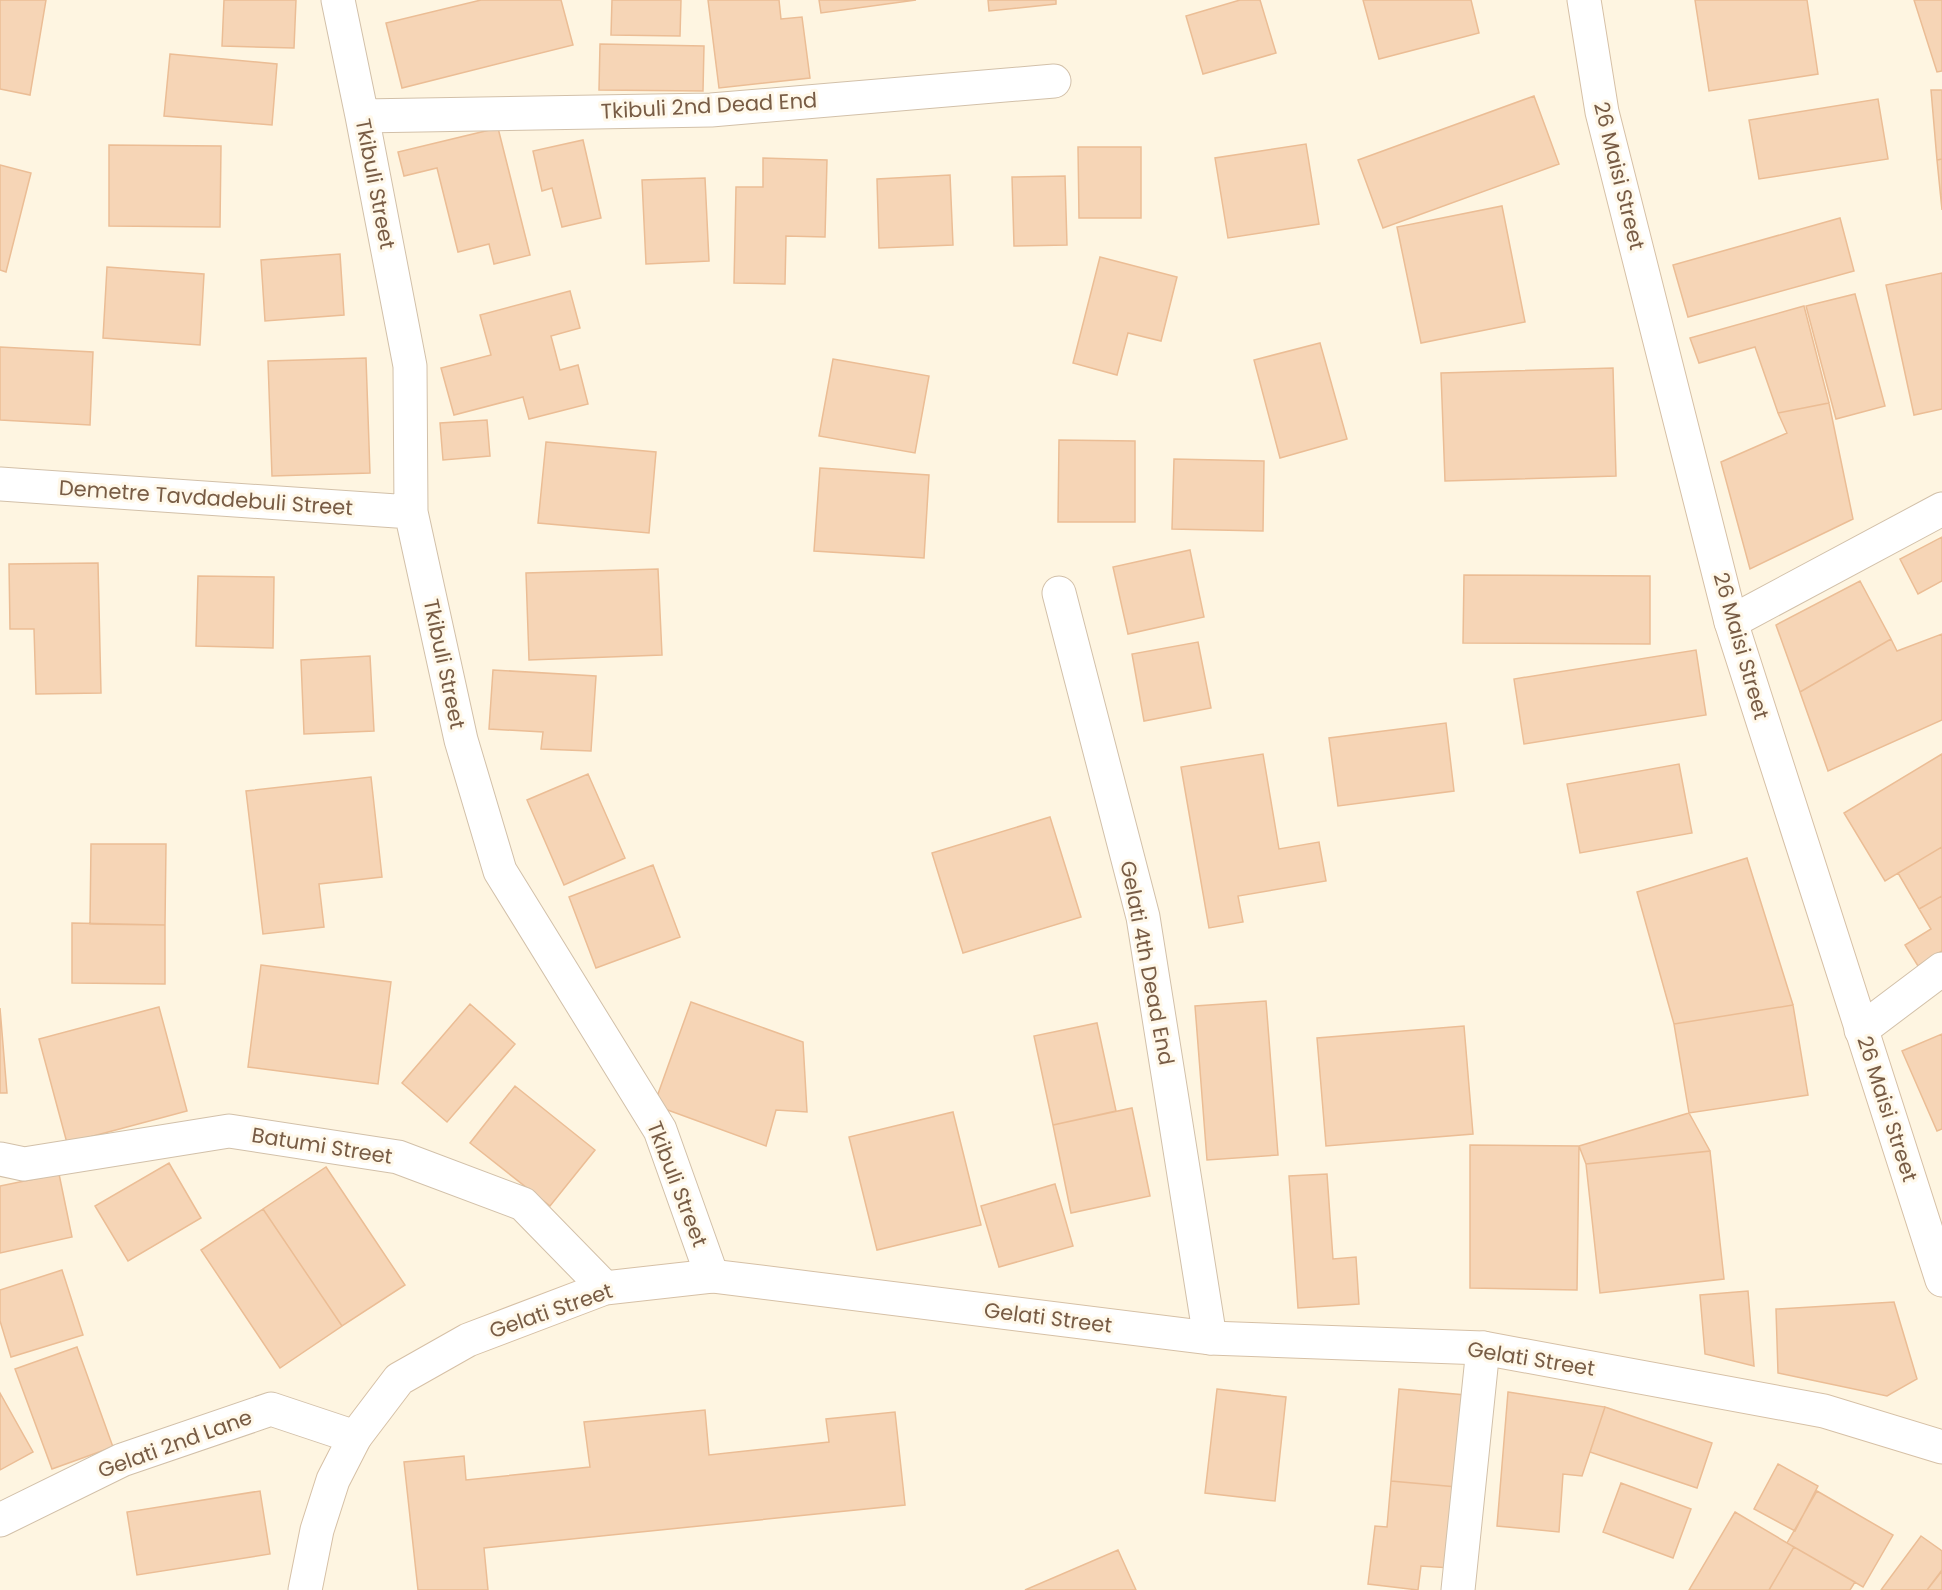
<svg xmlns="http://www.w3.org/2000/svg" width="1942" height="1590" font-family="Poppins,sans-serif">
<style>
.building{fill:#f6d5b6;stroke:#ebbd95;stroke-width:1.5}
.lines{fill:none;stroke-linecap:round;stroke-linejoin:round}
.street-casing{stroke:#d2c0a9;stroke-width:35}
.secondary-casing{stroke:#d6c0a6;stroke-width:35}
.street{stroke:#fff;stroke-width:33}
.secondary{stroke:#fff;stroke-width:33}
.labels{text-anchor:middle;stroke-width:6;stroke-linejoin:round;paint-order:stroke}
.street-label{font-size:21px;fill:#785c45;stroke:#fff8e9}
</style>
<rect width="100%" height="100%" fill="#fef5e1"/>
<!-- building -->
<path class="building" d="M 0,0 L 46,0 L 30,95 L 0,89 Z
M 224,0 L 296,0 L 294,48 L 222,46 Z
M 481,0 L 561,0 L 573,45 L 402,88 L 386,23 Z
M 612,0 L 681,0 L 680,36 L 611,35 Z
M 708,0 L 779,0 L 781,19 L 802,17 L 810,78 L 719,88 Z
M 819,0 L 916,0 L 821,13 Z
M 988,0 L 1056,0 L 1056,4 L 989,11 Z
M 1240,0 L 1260,0 L 1276,53 L 1203,74 L 1186,16 Z
M 1363,0 L 1471,0 L 1479,33 L 1379,59 Z
M 1695,0 L 1807,0 L 1818,74 L 1709,91 Z
M 1914,0 L 1942,0 L 1942,71 L 1937,72 Z
M 600,44 L 704,46 L 703,91 L 599,90 Z
M 170,54 L 277,64 L 272,125 L 164,116 Z
M 1931,90 L 1942,90 L 1942,159 L 1937,160 Z
M 1534,96 L 1559,164 L 1383,228 L 1358,160 Z
M 1878,99 L 1888,159 L 1759,179 L 1749,120 Z
M 498,128 L 530,255 L 494,264 L 489,244 L 458,252 L 437,168 L 404,176 L 398,152 Z
M 583,140 L 601,218 L 562,227 L 552,188 L 542,191 L 533,151 Z
M 1306,144 L 1319,224 L 1228,238 L 1215,158 Z
M 109,145 L 221,146 L 220,227 L 109,226 Z
M 1078,147 L 1141,147 L 1141,218 L 1079,218 Z
M 763,158 L 827,160 L 825,237 L 786,236 L 785,284 L 734,283 L 736,187 L 763,187 Z
M 1942,159 L 1942,210 L 1937,160 Z
M 0,165 L 31,173 L 6,272 L 0,270 Z
M 950,175 L 953,245 L 879,248 L 877,179 Z
M 1065,176 L 1067,245 L 1014,246 L 1012,177 Z
M 705,178 L 709,261 L 646,264 L 642,180 Z
M 1502,206 L 1525,322 L 1421,343 L 1397,227 Z
M 1840,218 L 1854,271 L 1688,317 L 1673,265 Z
M 340,254 L 344,315 L 265,321 L 261,260 Z
M 1100,257 L 1177,277 L 1161,341 L 1128,333 L 1117,375 L 1073,363 Z
M 107,267 L 204,274 L 200,345 L 103,338 Z
M 1942,273 L 1942,409 L 1914,415 L 1886,285 Z
M 570,291 L 580,328 L 551,336 L 560,370 L 578,365 L 588,404 L 529,419 L 523,397 L 454,415 L 441,368 L 491,355 L 480,315 Z
M 1855,294 L 1885,406 L 1836,419 L 1806,306 Z
M 1804,306 L 1829,403 L 1778,413 L 1755,347 L 1699,363 L 1690,338 Z
M 1320,343 L 1347,439 L 1280,458 L 1254,360 Z
M 0,347 L 93,352 L 90,425 L 0,420 Z
M 366,358 L 370,473 L 272,476 L 268,361 Z
M 833,359 L 929,376 L 915,453 L 819,436 Z
M 1613,368 L 1616,476 L 1445,481 L 1441,373 Z
M 1829,403 L 1853,519 L 1750,569 L 1721,462 L 1787,433 L 1778,413 Z
M 487,420 L 490,456 L 443,460 L 440,423 Z
M 1059,440 L 1135,441 L 1135,522 L 1058,522 Z
M 546,442 L 656,452 L 649,533 L 538,523 Z
M 1174,459 L 1264,461 L 1263,531 L 1172,529 Z
M 820,468 L 929,475 L 924,558 L 814,551 Z
M 1942,537 L 1942,581 L 1918,594 L 1900,559 Z
M 1190,550 L 1204,617 L 1128,634 L 1113,567 Z
M 98,563 L 101,693 L 36,694 L 34,629 L 10,629 L 9,564 Z
M 658,569 L 662,655 L 529,660 L 526,573 Z
M 1464,575 L 1650,576 L 1650,644 L 1463,643 Z
M 198,576 L 274,577 L 273,648 L 196,646 Z
M 1860,581 L 1891,639 L 1800,692 L 1776,625 Z
M 1942,634 L 1942,720 L 1828,771 L 1800,692 L 1891,639 L 1897,651 Z
M 1198,642 L 1211,708 L 1144,721 L 1132,654 Z
M 1696,650 L 1706,715 L 1524,744 L 1514,679 Z
M 370,656 L 374,731 L 304,734 L 301,660 Z
M 493,670 L 596,676 L 591,751 L 541,749 L 543,732 L 489,729 Z
M 1446,723 L 1454,791 L 1338,806 L 1329,738 Z
M 1263,754 L 1279,849 L 1319,842 L 1326,881 L 1238,896 L 1243,922 L 1209,928 L 1181,767 Z
M 1942,754 L 1942,847 L 1885,881 L 1844,813 Z
M 1679,764 L 1692,833 L 1580,853 L 1567,784 Z
M 588,774 L 625,858 L 564,885 L 527,800 Z
M 371,777 L 382,877 L 319,884 L 324,927 L 263,934 L 246,791 Z
M 1050,817 L 1081,917 L 963,953 L 932,853 Z
M 91,844 L 166,844 L 165,925 L 90,924 Z
M 1942,847 L 1942,896 L 1919,909 L 1898,873 Z
M 1747,858 L 1793,1005 L 1674,1024 L 1637,892 Z
M 653,865 L 680,937 L 596,968 L 569,897 Z
M 1942,896 L 1942,951 L 1918,966 L 1905,945 L 1931,929 L 1919,909 Z
M 72,923 L 165,925 L 165,984 L 72,983 Z
M 261,965 L 391,982 L 378,1084 L 248,1067 Z
M 1266,1001 L 1278,1155 L 1207,1160 L 1195,1006 Z
M 691,1002 L 803,1042 L 807,1112 L 776,1110 L 766,1146 L 654,1105 Z
M 470,1004 L 515,1044 L 447,1122 L 402,1083 Z
M 1793,1005 L 1808,1095 L 1689,1113 L 1674,1024 Z
M 159,1007 L 187,1111 L 67,1143 L 39,1039 Z
M 0,1008 L 7,1093 L 0,1093 Z
M 1097,1023 L 1116,1111 L 1053,1125 L 1034,1036 Z
M 1464,1026 L 1473,1134 L 1326,1146 L 1317,1038 Z
M 1942,1034 L 1942,1129 L 1937,1131 L 1902,1051 Z
M 515,1086 L 595,1150 L 550,1206 L 470,1143 Z
M 1132,1108 L 1150,1196 L 1071,1213 L 1053,1125 Z
M 953,1112 L 981,1225 L 877,1250 L 849,1137 Z
M 1689,1113 L 1710,1151 L 1586,1164 L 1579,1146 Z
M 1470,1145 L 1579,1146 L 1577,1290 L 1470,1288 Z
M 1710,1151 L 1724,1279 L 1600,1293 L 1586,1164 Z
M 169,1163 L 201,1218 L 128,1261 L 95,1206 Z
M 326,1167 L 405,1285 L 342,1326 L 263,1209 Z
M 59,1174 L 72,1237 L 0,1253 L 0,1186 Z
M 1327,1174 L 1333,1259 L 1356,1257 L 1359,1304 L 1298,1308 L 1289,1176 Z
M 1055,1184 L 1073,1246 L 999,1267 L 981,1206 Z
M 263,1209 L 342,1326 L 280,1368 L 201,1250 Z
M 62,1270 L 83,1335 L 11,1357 L 0,1321 L 0,1290 Z
M 1748,1291 L 1754,1366 L 1705,1354 L 1700,1295 Z
M 1894,1302 L 1917,1379 L 1887,1396 L 1778,1373 L 1776,1309 Z
M 77,1347 L 113,1447 L 52,1469 L 15,1369 Z
M 1217,1389 L 1286,1397 L 1275,1501 L 1205,1493 Z
M 1399,1389 L 1466,1395 L 1457,1487 L 1391,1481 Z
M 1508,1392 L 1605,1407 L 1582,1476 L 1563,1474 L 1559,1532 L 1497,1526 Z
M 0,1393 L 33,1452 L 0,1470 Z
M 1605,1407 L 1712,1443 L 1697,1488 L 1590,1452 Z
M 705,1410 L 709,1455 L 829,1442 L 826,1419 L 895,1412 L 905,1505 L 484,1548 L 488,1590 L 418,1590 L 404,1462 L 464,1456 L 466,1480 L 590,1467 L 584,1422 Z
M 1778,1464 L 1818,1486 L 1795,1531 L 1754,1509 Z
M 1391,1481 L 1457,1487 L 1451,1568 L 1421,1566 L 1418,1590 L 1368,1584 L 1375,1526 L 1387,1527 Z
M 1621,1483 L 1691,1509 L 1673,1558 L 1603,1532 Z
M 260,1491 L 270,1554 L 137,1575 L 127,1512 Z
M 1817,1491 L 1893,1535 L 1863,1587 L 1787,1543 Z
M 1735,1512 L 1794,1547 L 1769,1590 L 1689,1590 Z
M 1921,1536 L 1942,1551 L 1942,1570 L 1927,1590 L 1881,1590 Z
M 1794,1547 L 1855,1582 L 1850,1590 L 1769,1590 Z
M 1118,1550 L 1136,1590 L 1025,1590 Z
M 1942,1571 L 1942,1590 L 1927,1590 Z"/>
<g class="lines">
<!-- street casing -->
<g class="street-casing">
<path id="street" d="M 338,0 L 362,116 L 410,366 L 411,512 L 461,740 L 500,871 L 660,1130 L 712,1276
M 362,116 L 711,110 L 1054,81
M 0,484 L 411,512
M 1059,593 L 1143,917 L 1210,1338
M 1731,622 L 1942,509
M 1861,1030 L 1942,969
M 0,1159 L 24,1164 L 229,1131 L 398,1157 L 523,1204 L 605,1288
M 0,1520 L 122,1460 L 271,1409 L 355,1437
M 1458,1590 L 1483,1348"/>
</g>
<!-- secondary casing -->
<g class="secondary-casing">
<path id="secondary" d="M 1584,0 L 1602,112 L 1731,622 L 1942,1280
M 305,1590 L 317,1530 L 333,1480 L 355,1437 L 399,1379 L 468,1340 L 605,1288 L 712,1276 L 1210,1338 L 1483,1348 L 1824,1411 L 1942,1447"/>
</g>
<!-- street -->
<use href="#street" class="street"/>
<!-- secondary -->
<use href="#secondary" class="secondary"/>
</g>
<g class="labels">
<!-- street labels -->
<g class="street-label">
<text transform="translate(709 106) rotate(-3)" y="7">Tkibuli 2nd Dead End</text>
<text transform="translate(1619 176) rotate(76)" y="7">26 Maisi Street</text>
<text transform="translate(375 184) rotate(79)" y="7">Tkibuli Street</text>
<text transform="translate(206 498) rotate(4)" y="7">Demetre Tavdadebuli Street</text>
<text transform="translate(1741 646) rotate(74)" y="7">26 Maisi Street</text>
<text transform="translate(444 664) rotate(78)" y="7">Tkibuli Street</text>
<text transform="translate(1147 963) rotate(79)" y="7">Gelati 4th Dead End</text>
<text transform="translate(1887 1109) rotate(72)" y="7">26 Maisi Street</text>
<text transform="translate(322 1146) rotate(9)" y="7">Batumi Street</text>
<text transform="translate(677 1184) rotate(69)" y="7">Tkibuli Street</text>
<text transform="translate(551 1311) rotate(-19)" y="7">Gelati Street</text>
<text transform="translate(1048 1318) rotate(7)" y="7">Gelati Street</text>
<text transform="translate(1531 1359) rotate(9)" y="7">Gelati Street</text>
<text transform="translate(175 1444) rotate(-20)" y="7">Gelati 2nd Lane</text>
</g>
</g>
</svg>
